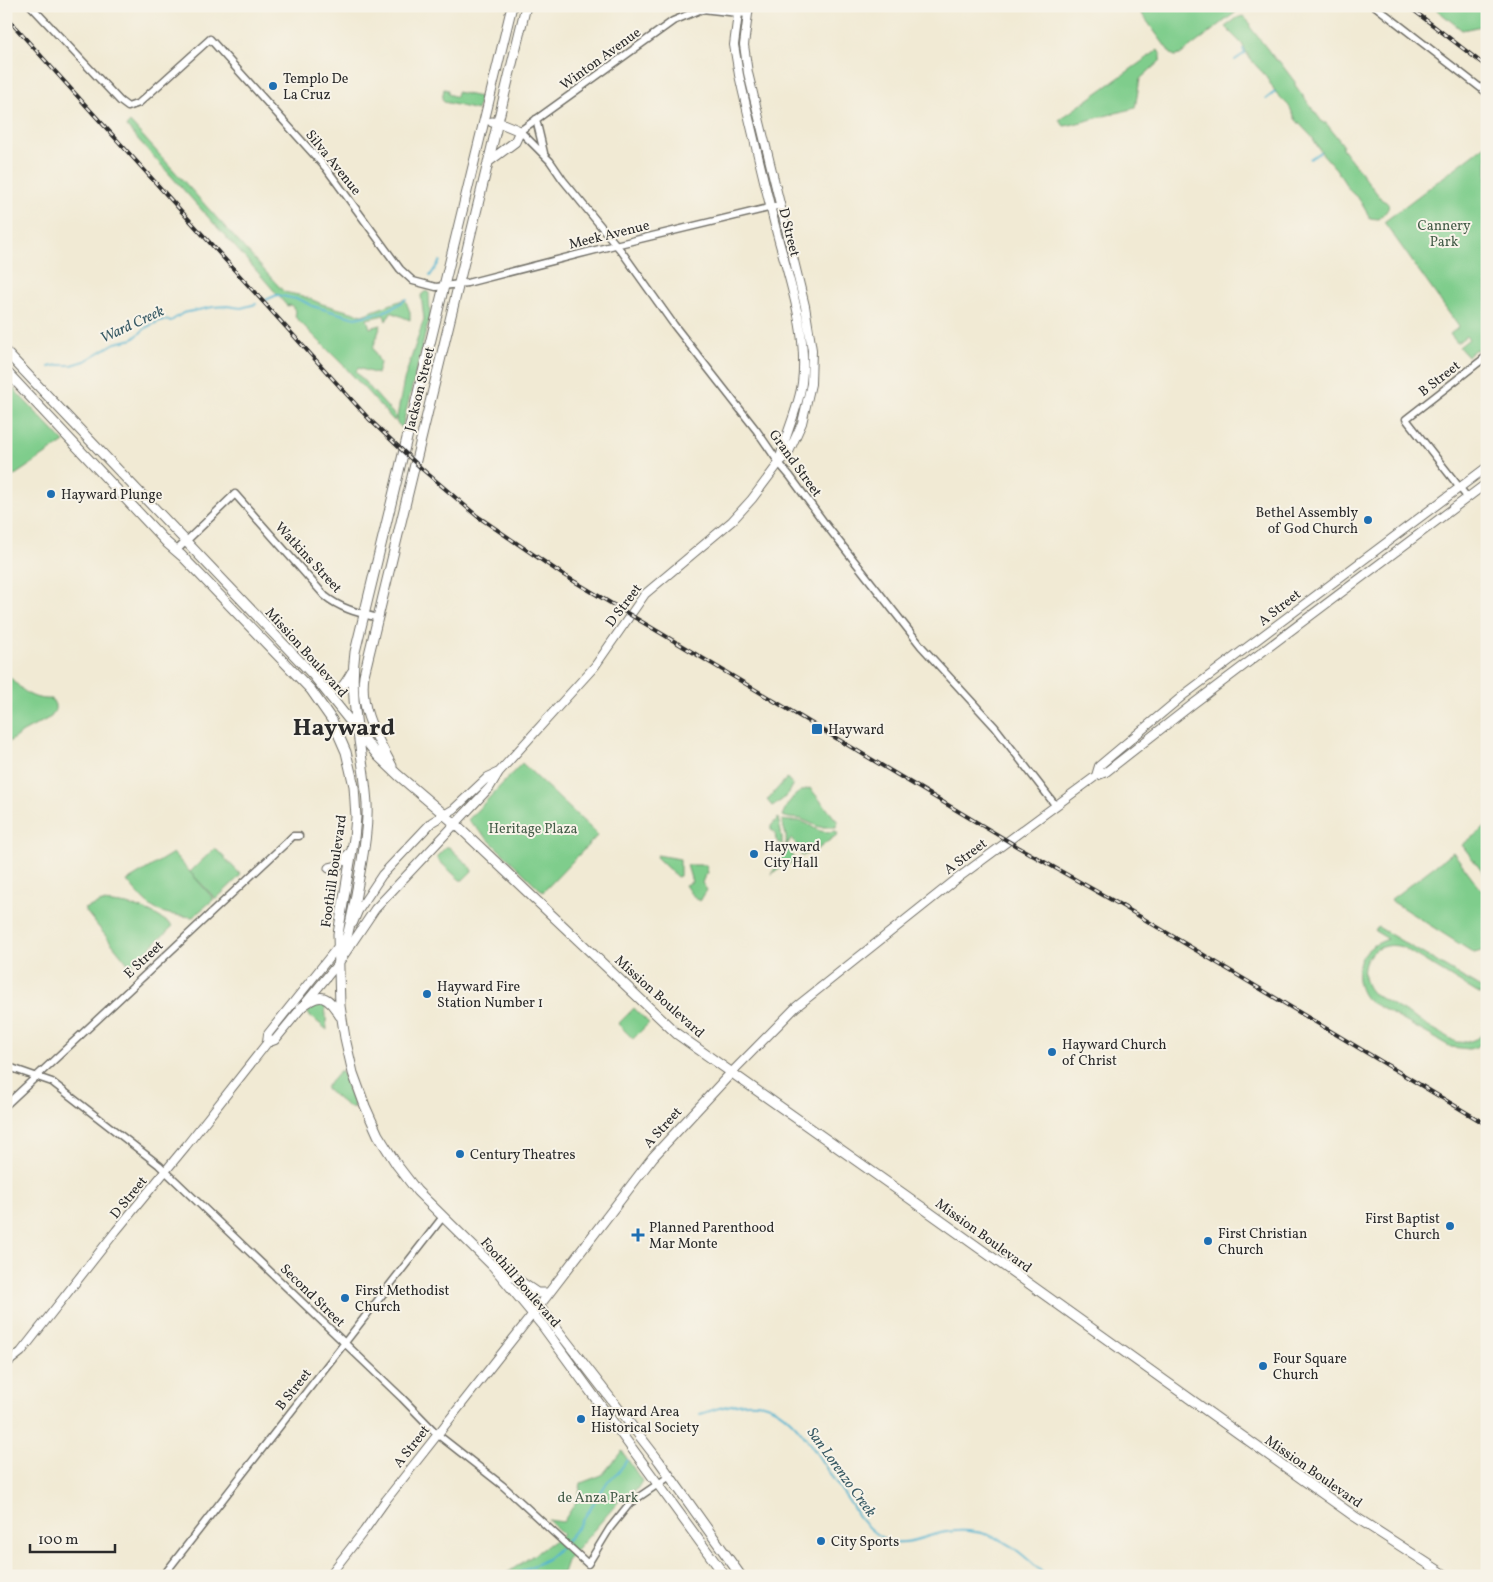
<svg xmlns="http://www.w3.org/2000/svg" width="1493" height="1582" font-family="Vollkorn,serif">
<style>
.green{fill:#7fcd8c;stroke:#557c5c}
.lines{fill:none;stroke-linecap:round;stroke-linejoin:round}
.stream{stroke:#52b4d1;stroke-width:2}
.tertiary-casing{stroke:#706e66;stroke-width:9}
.secondary-casing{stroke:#706e66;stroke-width:10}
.primary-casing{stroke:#706e66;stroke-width:11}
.tertiary{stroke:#fff;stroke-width:6}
.secondary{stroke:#fff;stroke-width:8}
.primary{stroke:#fff;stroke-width:9}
.rail-casing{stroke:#2b2b2b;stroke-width:4}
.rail{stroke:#f7f3e8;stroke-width:2;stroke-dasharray:5.5;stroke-linecap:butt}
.poi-dot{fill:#1f6fb2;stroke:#f7f3e8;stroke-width:2}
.labels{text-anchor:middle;stroke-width:4;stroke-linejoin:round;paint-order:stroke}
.street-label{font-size:14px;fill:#2b2b2b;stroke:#f7f3e8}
.poi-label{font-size:14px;fill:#2b2b2b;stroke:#f7f3e8;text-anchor:start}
.park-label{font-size:14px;fill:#445c48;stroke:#f7f3e8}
.water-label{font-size:15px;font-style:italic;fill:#395b65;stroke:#f7f3e8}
.town-label{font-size:24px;font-weight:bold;fill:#2b2b2b;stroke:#f7f3e8}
</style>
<rect width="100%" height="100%" fill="#f7f3e8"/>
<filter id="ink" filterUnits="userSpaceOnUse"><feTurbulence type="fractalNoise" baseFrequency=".02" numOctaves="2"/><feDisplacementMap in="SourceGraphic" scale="10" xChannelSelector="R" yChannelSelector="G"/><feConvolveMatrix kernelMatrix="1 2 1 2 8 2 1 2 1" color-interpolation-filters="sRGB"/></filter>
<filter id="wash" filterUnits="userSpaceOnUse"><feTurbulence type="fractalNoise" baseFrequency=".0096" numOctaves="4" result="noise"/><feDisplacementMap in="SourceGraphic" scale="20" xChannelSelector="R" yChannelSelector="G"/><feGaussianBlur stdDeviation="1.12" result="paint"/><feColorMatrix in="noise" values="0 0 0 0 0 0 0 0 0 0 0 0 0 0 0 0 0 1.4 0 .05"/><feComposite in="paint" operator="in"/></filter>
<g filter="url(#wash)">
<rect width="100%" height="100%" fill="#f1ead4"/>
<!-- green -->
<path class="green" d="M 1136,6 L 1236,6 L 1237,9 L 1235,13 L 1180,55 L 1175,56 L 1171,54 Z
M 1432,6 L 1487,6 L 1487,25 L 1462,30 Z
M 1243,16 L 1251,24 L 1250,27 L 1276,60 L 1279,61 L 1295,82 L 1295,85 L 1323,123 L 1326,123 L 1343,145 L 1342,148 L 1382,200 C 1396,205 1384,214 1378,219 L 1370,218 L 1359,199 L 1350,191 L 1336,169 L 1321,152 L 1312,137 L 1296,120 L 1289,106 L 1277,94 L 1264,74 L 1250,59 L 1242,44 L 1225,27 L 1237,18 Z
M 1158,50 L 1161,55 L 1161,60 L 1140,79 L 1135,108 L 1070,125 L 1064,126 L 1059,120 Z
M 444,89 L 448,90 L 448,94 L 456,97 L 457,92 L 480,97 L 477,110 L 444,102 L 442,99 Z
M 130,122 L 284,292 L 303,296 L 322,304 L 362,315 L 405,299 L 410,312 L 410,320 L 391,312 L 386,321 L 384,315 L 367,319 L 370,328 L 381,325 L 373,348 L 380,363 L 377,374 L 358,368 L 356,372 L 396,417 L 394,421 L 345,367 L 295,317 L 296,311 L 291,305 L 287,306 L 263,278 L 126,126 Z
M 1487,144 L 1487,352 L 1484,358 L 1476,349 L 1467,356 L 1459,347 L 1469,339 L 1466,336 L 1457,343 L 1450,334 L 1459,327 L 1384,222 Z
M 426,291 L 429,293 L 430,315 L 402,428 L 396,422 L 404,380 L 424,319 L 421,295 Z
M 6,381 L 64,442 L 6,481 Z
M 6,673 C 22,689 28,700 52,699 L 55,705 L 55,711 L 51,717 L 23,732 L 6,744 Z
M 522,763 L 598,835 L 543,892 L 468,820 Z
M 787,778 L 793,785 C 789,795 782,801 772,806 L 767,800 Z
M 810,788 L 838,822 L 836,827 L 819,827 L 801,819 L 789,818 L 782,816 C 787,803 795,791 810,788 Z
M 778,818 L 782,837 L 782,846 L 776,840 L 775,832 L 771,830 L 771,826 Z
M 782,820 C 787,821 792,821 798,821 C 814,823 813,835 836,831 L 838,834 L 818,849 L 802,856 L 795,842 L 791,839 L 786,846 L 795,860 L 771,874 C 779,864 788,850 786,836 C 785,831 783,826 782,820 Z
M 1487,826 L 1487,878 L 1462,845 Z
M 446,847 L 449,847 L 471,868 L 472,871 L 463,880 L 460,880 L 437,859 L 437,856 Z
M 215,848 L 241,875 L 216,899 L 190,872 Z
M 1453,852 L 1483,892 L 1487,906 L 1487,950 L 1474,953 L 1390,900 Z
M 173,853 L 214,899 L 193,917 C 155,914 151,910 127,881 Z
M 657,855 L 680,859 L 680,876 L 677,877 L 656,857 Z
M 687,865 L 706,865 L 708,873 L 705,875 L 702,883 L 707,890 L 700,901 L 691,894 L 685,885 L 692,882 Z
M 102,902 C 134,905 146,907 173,926 L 130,966 L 84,909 Z
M 1378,927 L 1484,990 L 1487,993 L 1487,1000 L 1484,997 L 1402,947 C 1372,938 1351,969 1372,993 L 1456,1042 C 1469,1043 1478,1040 1487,1030 L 1487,1041 L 1476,1047 L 1469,1049 L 1451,1047 L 1367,1000 C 1354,985 1354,961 1370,948 C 1375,944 1381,942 1388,939 L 1375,931 Z
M 320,1002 L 325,1004 L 327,1030 L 307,1013 Z
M 634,1008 L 649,1023 L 633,1039 L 618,1024 Z
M 341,1070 L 354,1105 L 353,1108 L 347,1106 L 325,1088 Z
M 622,1451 L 642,1481 L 637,1489 L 620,1500 L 567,1561 L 563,1573 L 504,1575 L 563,1535 L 548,1520 L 563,1522 L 578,1499 L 581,1483 L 602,1475 Z"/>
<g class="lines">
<!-- stream -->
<path class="stream" d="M 1235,60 L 1245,53 L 1243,49
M 1266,99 L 1275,92
M 1310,159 L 1320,152
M 430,276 L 440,261
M 266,300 L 277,295 L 301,300 L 312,306 L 355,318 L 383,312 L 396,306 L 406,299
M 49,367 L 59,365 L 72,365 L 85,361 L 115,343 L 133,339 L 147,327 L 162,320 L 171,321 L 183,313 L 213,307 L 227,306 L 241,308 L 256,304
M 700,1414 C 718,1409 738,1401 757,1403 C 794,1407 816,1455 836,1483 C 842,1492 853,1505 857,1515 C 899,1568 919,1527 968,1531 C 1001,1533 1023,1554 1046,1576
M 566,1541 L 579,1526 L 608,1481 L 618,1473 L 627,1460
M 513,1576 L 547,1559 L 563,1545"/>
</g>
</g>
<g filter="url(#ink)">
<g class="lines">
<!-- tertiary casing -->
<g class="tertiary-casing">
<path id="tertiary" d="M 31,6 L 120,101 L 128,107 L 139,103 L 210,39 L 326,168 L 400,269 L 413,281 L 436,287 L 467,283 L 615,245 L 781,205
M 1375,6 L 1487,93
M 747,14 L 702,9 L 673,21 L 520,131 L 550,161 L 563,180 L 622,252 L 674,325 L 757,431 L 779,463 L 790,476 L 823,521 L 921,646 L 995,727 L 1056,806
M 536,119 L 544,153
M 1467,497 L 1406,419 L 1487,356
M 176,551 L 235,494 L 325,596 C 341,609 359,613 378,618
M 6,1066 L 52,1082 L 159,1165 L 402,1398 L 437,1434 L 502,1485 L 588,1564 L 610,1528 L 630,1503 L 670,1476
M 6,1105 L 286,843 L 293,836 L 299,836
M 163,1576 L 442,1218"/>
</g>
<!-- secondary casing -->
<g class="secondary-casing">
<path id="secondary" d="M 739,6 L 734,45 L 739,75 C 751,128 764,181 777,234 C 790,282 808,334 802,383 C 798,411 784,436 779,463
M 702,9 L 710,6
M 1096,776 L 1099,766 L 1185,694 L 1487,467
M 353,923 L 358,911 L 382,875 L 432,822 L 454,809 L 488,777 L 499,772
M 267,1043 L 275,1040 L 340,961 L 375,909 L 490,787 L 499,772 L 595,666 L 645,594 L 732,521 L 752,499 L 779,463 L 788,454 L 802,423 L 811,384 L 812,350 L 805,306 L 748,73 L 744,45 L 749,6
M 732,1072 L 796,1007 L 958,878 L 1096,776 L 1106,772 L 1193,704 L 1487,483
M 6,1364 L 21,1352 L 116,1231 L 186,1146 L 267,1043 L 268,1034 L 340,944
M 329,1576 L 364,1531 L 386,1500 L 539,1306"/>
</g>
<!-- primary casing -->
<g class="primary-casing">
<path id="primary" d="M 488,162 L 515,142 L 520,131 L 503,124 L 492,122
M 6,352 L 313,675 L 378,756 L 398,775 L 460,828 L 677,1034 L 905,1195 L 1354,1516 L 1447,1576
M 6,371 L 167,543 L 182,556 L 311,690 L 332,720 L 346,752 L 354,786 L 356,817 L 354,838 L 338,934 L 340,1006 L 345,1038 L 353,1073 L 365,1106 L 378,1135 L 397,1165 L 417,1191 L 493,1266 L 542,1325 L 725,1576
M 323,687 C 341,694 343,687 352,672
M 392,766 C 377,737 359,710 364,675 L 526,6
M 329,868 L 337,866 L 352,851
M 341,958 C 350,930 355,902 360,872 C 364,850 368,827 367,804 C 364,753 348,704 355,652 L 512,6
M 300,1008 C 320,992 327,994 340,1016
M 732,1072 L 653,1157 L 539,1306 L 659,1461 L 741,1576
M 496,1265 L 537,1293 L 549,1293"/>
</g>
<!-- tertiary -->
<use href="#tertiary" class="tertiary"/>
<!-- secondary -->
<use href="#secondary" class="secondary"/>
<!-- primary -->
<use href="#primary" class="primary"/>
<!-- rail casing -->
<g class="rail-casing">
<path id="rail" d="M 1408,6 L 1487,67
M 6,17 L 369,419 L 422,469 L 477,516 L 562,574 L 1018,847 L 1124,907 L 1487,1125"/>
</g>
<!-- rail -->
<use href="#rail" class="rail"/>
</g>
</g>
<!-- markers -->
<g class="poi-dot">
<circle cx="273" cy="86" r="5"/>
<circle cx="51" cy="494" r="5"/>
<circle cx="1368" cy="520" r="5"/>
<rect x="811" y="723" width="12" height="12" rx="2.5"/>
<circle cx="754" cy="854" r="5"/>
<circle cx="427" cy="994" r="5"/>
<circle cx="1052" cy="1052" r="5"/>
<circle cx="460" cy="1154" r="5"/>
<circle cx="1450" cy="1226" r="5"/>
<path d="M635.5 1227.5h5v5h5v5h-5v5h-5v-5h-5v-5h5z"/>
<circle cx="1208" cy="1241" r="5"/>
<circle cx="345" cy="1298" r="5"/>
<circle cx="1263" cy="1366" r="5"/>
<circle cx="581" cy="1419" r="5"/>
<circle cx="821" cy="1541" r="5"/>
</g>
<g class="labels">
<!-- street labels -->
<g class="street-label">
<text transform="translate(600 58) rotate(-36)" y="5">Winton Avenue</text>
<text transform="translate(334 162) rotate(51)" y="5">Silva Avenue</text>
<text transform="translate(790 232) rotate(76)" y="5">D Street</text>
<text transform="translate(609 234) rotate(-14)" y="5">Meek Avenue</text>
<text transform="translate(1439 378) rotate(-38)" y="5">B Street</text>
<text transform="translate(419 389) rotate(-76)" y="5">Jackson Street</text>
<text transform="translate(796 463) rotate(54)" y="5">Grand Street</text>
<text transform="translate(309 557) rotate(47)" y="5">Watkins Street</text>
<text transform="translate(623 605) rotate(-53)" y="5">D Street</text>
<text transform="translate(1279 607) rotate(-38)" y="5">A Street</text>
<text transform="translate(307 652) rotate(48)" y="5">Mission Boulevard</text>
<text transform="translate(965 856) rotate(-37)" y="5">A Street</text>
<text transform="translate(333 871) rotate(-82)" y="5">Foothill Boulevard</text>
<text transform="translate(143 959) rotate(-43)" y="5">E Street</text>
<text transform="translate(660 996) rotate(42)" y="5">Mission Boulevard</text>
<text transform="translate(662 1127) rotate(-48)" y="5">A Street</text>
<text transform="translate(128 1197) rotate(-51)" y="5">D Street</text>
<text transform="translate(984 1235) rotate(36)" y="5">Mission Boulevard</text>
<text transform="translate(521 1282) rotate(49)" y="5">Foothill Boulevard</text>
<text transform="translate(313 1295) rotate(44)" y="5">Second Street</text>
<text transform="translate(293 1389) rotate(-52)" y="5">B Street</text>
<text transform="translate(411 1446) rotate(-52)" y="5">A Street</text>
<text transform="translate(1314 1471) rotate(35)" y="5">Mission Boulevard</text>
</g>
<!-- poi labels -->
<g class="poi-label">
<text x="283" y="83">Templo De<tspan x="283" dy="16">La Cruz</tspan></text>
<text x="61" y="499">Hayward Plunge</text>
<text x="1358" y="517" text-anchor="end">Bethel Assembly<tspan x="1358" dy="16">of God Church</tspan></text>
<text x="828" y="734">Hayward</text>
<text x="764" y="851">Hayward<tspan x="764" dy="16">City Hall</tspan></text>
<text x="437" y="991">Hayward Fire<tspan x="437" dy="16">Station Number 1</tspan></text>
<text x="1062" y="1049">Hayward Church<tspan x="1062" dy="16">of Christ</tspan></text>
<text x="470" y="1159">Century Theatres</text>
<text x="1440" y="1223" text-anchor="end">First Baptist<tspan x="1440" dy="16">Church</tspan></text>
<text x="649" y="1232">Planned Parenthood<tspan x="649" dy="16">Mar Monte</tspan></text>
<text x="1218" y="1238">First Christian<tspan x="1218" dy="16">Church</tspan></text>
<text x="355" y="1295">First Methodist<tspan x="355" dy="16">Church</tspan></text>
<text x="1273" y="1363">Four Square<tspan x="1273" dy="16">Church</tspan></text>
<text x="591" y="1416">Hayward Area<tspan x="591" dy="16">Historical Society</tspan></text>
<text x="831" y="1546">City Sports</text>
</g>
<!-- park labels -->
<g class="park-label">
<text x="1444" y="230">Cannery<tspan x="1444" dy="16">Park</tspan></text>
<text x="533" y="833">Heritage Plaza</text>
<text x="598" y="1502">de Anza Park</text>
</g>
<!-- water labels -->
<g class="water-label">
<text transform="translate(132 324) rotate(-25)" y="5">Ward Creek</text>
<text transform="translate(842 1472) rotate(54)" y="5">San Lorenzo Creek</text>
</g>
<!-- town labels -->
<g class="town-label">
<text x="344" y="735">Hayward</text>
</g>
</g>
<!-- margin -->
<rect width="1493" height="1582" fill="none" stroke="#f7f3e8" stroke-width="25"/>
<!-- scale -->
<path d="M30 1544v8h85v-8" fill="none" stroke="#2b2b2b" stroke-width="2.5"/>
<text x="38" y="1544" font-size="15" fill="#2b2b2b" stroke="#f7f3e8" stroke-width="4" paint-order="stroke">100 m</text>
</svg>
